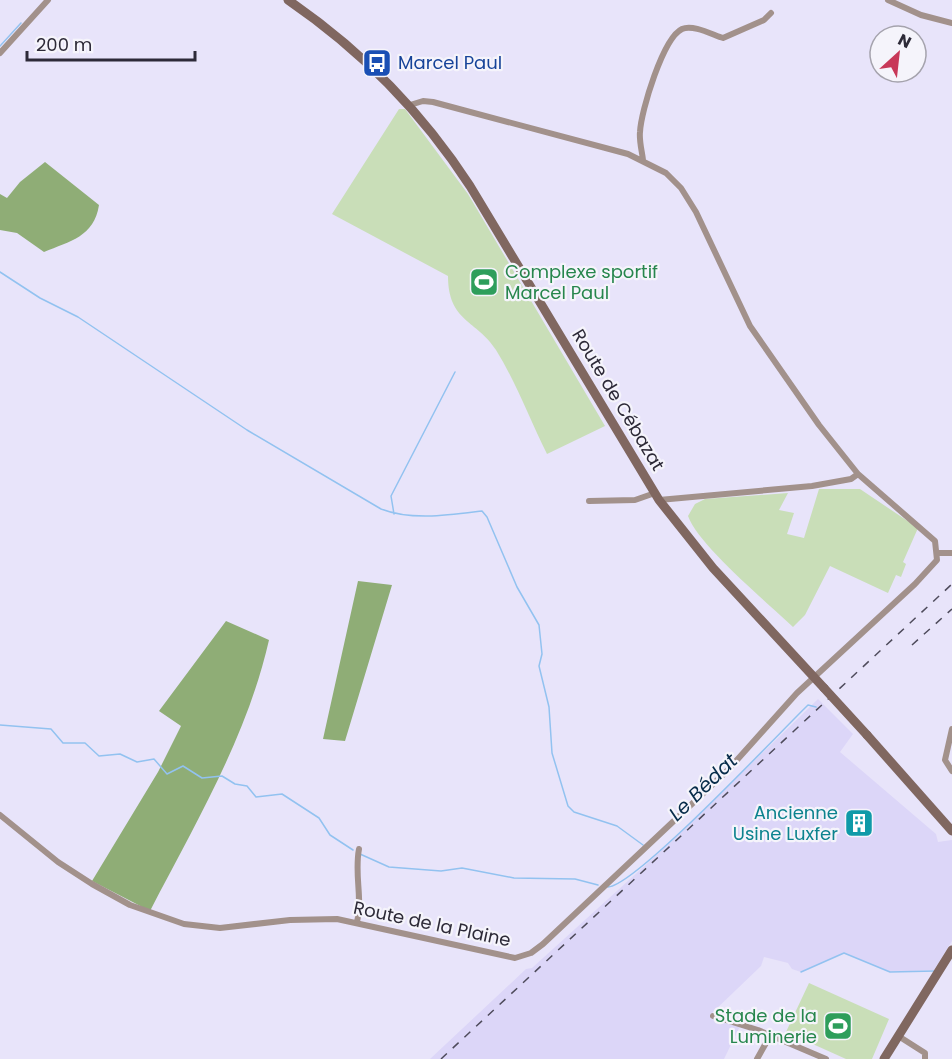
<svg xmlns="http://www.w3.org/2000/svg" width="952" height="1059" font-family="Poppins,sans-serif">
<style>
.built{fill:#dcd6f8}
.green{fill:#c9deb8}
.forest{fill:#8fad76}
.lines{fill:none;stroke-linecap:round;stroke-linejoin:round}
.stream{stroke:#92c2f0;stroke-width:1.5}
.minor{stroke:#a2918b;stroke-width:6}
.secondary{stroke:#806760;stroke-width:9}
.rail{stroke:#4e4b5b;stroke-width:1.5;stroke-dasharray:8 8;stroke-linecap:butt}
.secondary-bridge{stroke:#806760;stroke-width:9}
.labels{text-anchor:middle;stroke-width:4.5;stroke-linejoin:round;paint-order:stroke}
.transit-label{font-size:18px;fill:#164399;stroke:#f5f4fb;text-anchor:start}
.leisure-label{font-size:18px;fill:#27864d;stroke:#f5f4fb;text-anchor:start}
.street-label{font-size:18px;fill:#2d2a38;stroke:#f5f4fb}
.culture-label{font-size:18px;fill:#0d838f;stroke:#f5f4fb;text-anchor:end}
.water-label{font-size:20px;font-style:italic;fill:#072c4a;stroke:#f5f4fb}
</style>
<rect width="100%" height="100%" fill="#e8e4fa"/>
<!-- built -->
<path class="built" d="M 818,699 L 853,734 L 840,752 L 936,834 L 938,842 L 952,840 L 952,941 L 934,970 L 890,972 L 844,953 L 801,972 L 792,969 L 788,963 L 764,957 L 761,966 L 712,1013 L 711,1017 L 741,1024 L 724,1059 L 430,1059 L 526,969 L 532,968 L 672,841 Z"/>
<!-- green -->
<path class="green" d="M 399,109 L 405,109 L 468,194 L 605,426 L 547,454 C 530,420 516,382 496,350 C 477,320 448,322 448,276 L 332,214 Z
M 819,489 L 860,489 L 918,528 L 903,562 L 906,564 L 901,577 L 896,575 L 888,593 L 830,566 L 805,615 L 793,627 C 768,603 698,545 688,516 L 695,504 L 705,499 L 788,493 L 779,510 L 794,513 L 787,534 L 804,538 Z
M 809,983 L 889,1019 L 872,1059 L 846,1059 L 786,1032 Z"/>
<!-- forest -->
<path class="forest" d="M 45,162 L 99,205 C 94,237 70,241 44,252 L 17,233 L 0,230 L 0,194 L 7,198 L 20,182 Z
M 358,581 L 392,585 L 345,741 L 323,739 Z
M 226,621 L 269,640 C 247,737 195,824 150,911 L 92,881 L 158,772 L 181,726 L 159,711 Z"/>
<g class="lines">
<!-- stream -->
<path class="stream" d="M 0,46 L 21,23
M 0,272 L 40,298 L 78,317 L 247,430 L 381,509 C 412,521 450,515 482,511 L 487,517 L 517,587 L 539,625 L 542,654 L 539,666 L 549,707 L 552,753 L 568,806 L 574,812 L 617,826 L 643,845
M 394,514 L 391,496 L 455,372
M 0,725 L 51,729 L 63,743 L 85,743 L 99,756 L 120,754 L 137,762 L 154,759 L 167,774 L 183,766 L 202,778 L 222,776 L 235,784 L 247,786 L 256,797 L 282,794 L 319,818 L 330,835 L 353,850
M 360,854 L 389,867 L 441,871 L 462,868 L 514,878 L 575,879 L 598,885
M 608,887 C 636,886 778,734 808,705 L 816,707
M 801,972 L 844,953 L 890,972 L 935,971"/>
<!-- minor -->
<path class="minor" d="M 888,0 L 921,15 L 952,23
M 0,53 L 48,0
M 643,160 C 642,151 639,141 640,132 C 641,111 663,38 682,29 C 693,24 713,35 723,38 L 764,20 L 771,13
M 659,500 L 812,486 L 851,479 L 858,474
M 589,501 L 635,500 L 655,493
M 938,553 L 952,553
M 952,729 L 945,760 L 952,771
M 0,815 L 58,862 L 92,884 L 130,905 L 184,924 L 220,928 L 290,920 L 337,919 L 515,958 L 531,953 L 543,944 L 728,770 L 797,693 L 915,584 L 937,560 L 935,541 L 858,474 L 819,425 L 750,326 L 696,212 L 681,188 L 666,173 L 628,154 L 433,102 L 423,101 L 410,105
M 357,922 C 363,898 354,875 359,849
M 713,1016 L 758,1030 L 826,1059
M 903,1039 L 925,1053 L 925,1059
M 757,1059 L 771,1034"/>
<!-- secondary -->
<path class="secondary" d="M 288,0 C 361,50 422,112 470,186 L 659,500 L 713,568 L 824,688
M 867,735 L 952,831
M 884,1059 L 952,950"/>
<!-- rail -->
<path class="rail" d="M 912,645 L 952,609
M 441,1059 L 952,584"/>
<!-- secondary-bridge -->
<path class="secondary-bridge" d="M 824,688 L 867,735"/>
</g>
<!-- icons -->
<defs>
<g id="bus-square" transform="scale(1.5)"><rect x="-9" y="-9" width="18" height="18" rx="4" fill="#1a4fb4" stroke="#f5f4fb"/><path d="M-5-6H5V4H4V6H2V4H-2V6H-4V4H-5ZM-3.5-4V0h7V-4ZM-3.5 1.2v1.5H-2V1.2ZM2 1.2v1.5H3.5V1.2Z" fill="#fff"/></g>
<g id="stadium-square" transform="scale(1.5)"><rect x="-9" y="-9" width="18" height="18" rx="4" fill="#2e9e5b" stroke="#f5f4fb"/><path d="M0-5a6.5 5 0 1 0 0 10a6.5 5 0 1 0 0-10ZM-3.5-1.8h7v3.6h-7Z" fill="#fff"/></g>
<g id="building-square" transform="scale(1.5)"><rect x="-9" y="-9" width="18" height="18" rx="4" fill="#0f9aa8" stroke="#f5f4fb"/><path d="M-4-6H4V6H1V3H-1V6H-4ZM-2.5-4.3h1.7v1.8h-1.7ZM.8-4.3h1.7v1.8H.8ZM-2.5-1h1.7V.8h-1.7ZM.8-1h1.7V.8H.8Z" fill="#fff"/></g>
</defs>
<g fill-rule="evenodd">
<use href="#bus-square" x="377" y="63"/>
<use href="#stadium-square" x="484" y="282"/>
<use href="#building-square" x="859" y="823"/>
<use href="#stadium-square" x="838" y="1026"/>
</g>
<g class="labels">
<!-- transit labels -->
<g class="transit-label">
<text x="398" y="69">Marcel Paul</text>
</g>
<!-- leisure labels -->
<g class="leisure-label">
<text x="505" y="278">Complexe sportif<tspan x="505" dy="21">Marcel Paul</tspan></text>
<text x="817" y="1022" text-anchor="end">Stade de la<tspan x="817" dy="21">Luminerie</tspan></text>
</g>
<!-- street labels -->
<g class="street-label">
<text transform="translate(618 400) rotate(59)" y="6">Route de Cébazat</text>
<text transform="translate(432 924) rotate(12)" y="6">Route de la Plaine</text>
</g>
<!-- culture labels -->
<g class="culture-label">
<text x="838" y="819">Ancienne<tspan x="838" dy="21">Usine Luxfer</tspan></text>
</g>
<!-- water labels -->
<g class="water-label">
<text transform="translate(703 787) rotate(-44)" y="7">Le Bédat</text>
</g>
</g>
<!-- north arrow -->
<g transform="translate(898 54) rotate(27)"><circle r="28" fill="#f5f4fb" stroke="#a5a3ad" stroke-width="1.5"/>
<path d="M0-4.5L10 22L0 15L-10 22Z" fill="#c83859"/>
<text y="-9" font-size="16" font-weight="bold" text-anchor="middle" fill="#2d2a38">N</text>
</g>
<!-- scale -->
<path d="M27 51v9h168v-9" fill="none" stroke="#2d2a38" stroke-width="3"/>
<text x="36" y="51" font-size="18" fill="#2d2a38" stroke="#f5f4fb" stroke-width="4.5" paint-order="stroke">200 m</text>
</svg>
